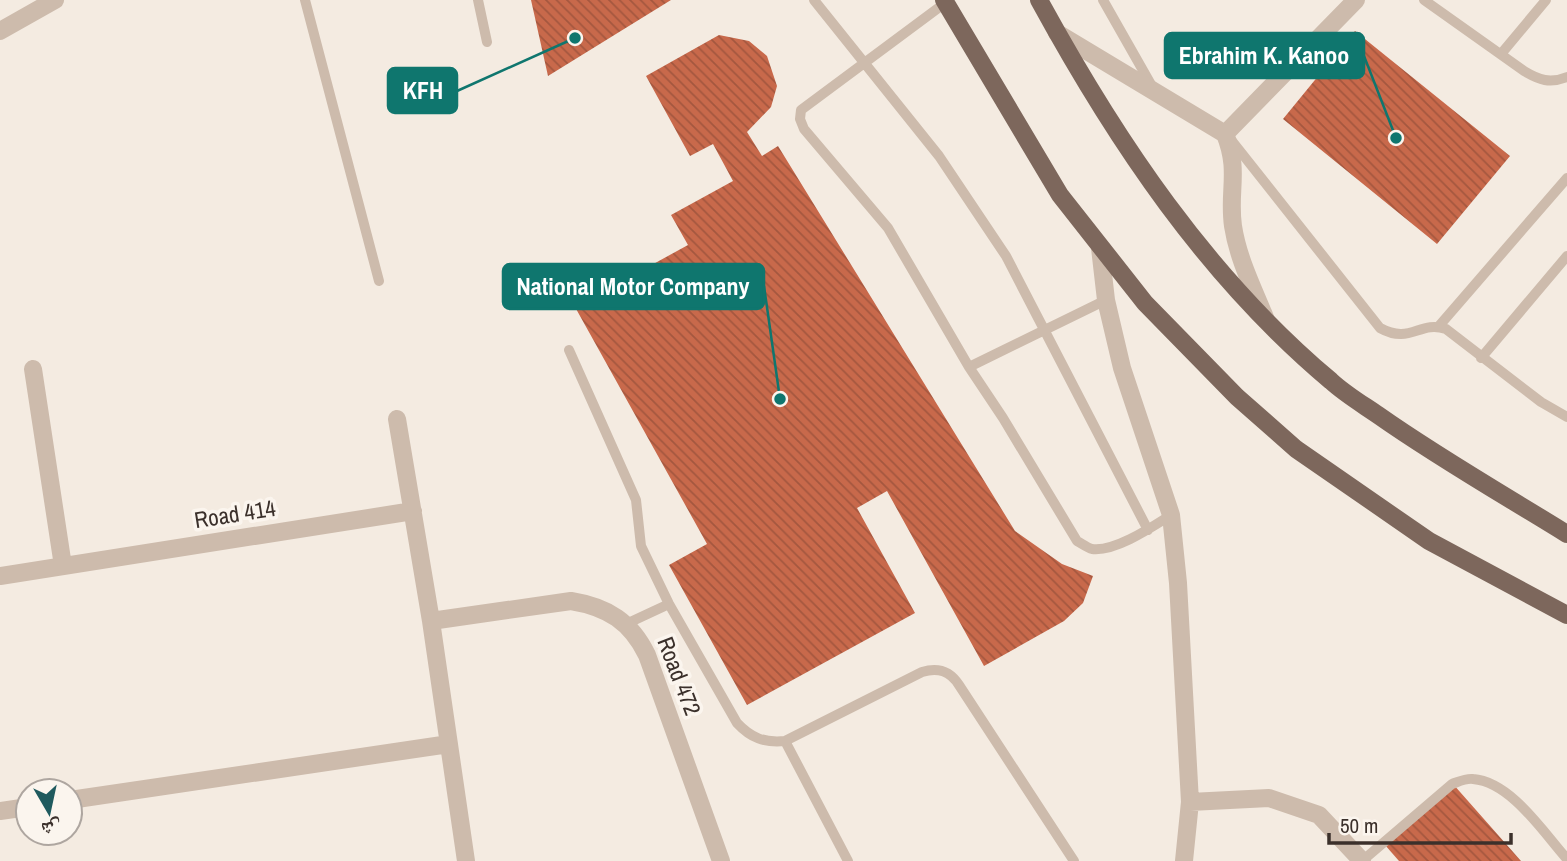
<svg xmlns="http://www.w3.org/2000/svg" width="1567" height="861" font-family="'Archivo Narrow','Noto Naskh Arabic',sans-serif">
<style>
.building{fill:url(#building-back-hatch)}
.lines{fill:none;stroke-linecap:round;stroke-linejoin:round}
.service{stroke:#cdbbac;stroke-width:10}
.minor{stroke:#cdbbac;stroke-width:18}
.primary{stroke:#7d675c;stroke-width:18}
.labels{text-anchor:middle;stroke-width:7;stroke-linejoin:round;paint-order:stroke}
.street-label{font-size:23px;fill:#3b302b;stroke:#fbf5ee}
.leader{fill:none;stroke:#0f766e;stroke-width:2.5}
.callout-dot{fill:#0f766e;stroke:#fbf5ee;stroke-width:2.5}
.callout{fill:#0f766e;stroke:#0f766e;stroke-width:2.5}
.callout-label{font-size:24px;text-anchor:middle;font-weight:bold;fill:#fff}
</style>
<defs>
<pattern id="building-back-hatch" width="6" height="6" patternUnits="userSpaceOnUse" patternTransform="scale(1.75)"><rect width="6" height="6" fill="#c8694b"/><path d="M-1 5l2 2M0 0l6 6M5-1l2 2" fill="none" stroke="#a4573f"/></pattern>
</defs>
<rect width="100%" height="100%" fill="#f4ebe1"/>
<!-- building -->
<path class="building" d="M 531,0 L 671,0 L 548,76 Z
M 1355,31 L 1510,156 L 1437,244 L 1283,119 Z
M 719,35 L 749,41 L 767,56 L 777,86 L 771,107 L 747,132 L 762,156 L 778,146 L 1015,531 L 1062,564 L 1093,576 L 1083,603 L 1064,621 L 984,666 L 887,491 L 857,508 L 915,613 L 747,705 L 669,565 L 707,544 L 575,307 L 688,245 L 671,215 L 733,181 L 713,144 L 690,156 L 646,76 Z
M 1453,784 L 1521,861 L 1399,861 L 1385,845 Z"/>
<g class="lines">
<!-- service -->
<path class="service" d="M 305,0 L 379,281
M 478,0 L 487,42
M 814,0 L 939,156 L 1006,256 L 1148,530
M 1103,0 L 1153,88
M 1424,0 L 1524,71 C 1539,80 1550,84 1567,77
M 945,3 L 801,110 L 800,119 L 804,129 L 888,228 L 969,367 L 1003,418 L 1077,541 C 1081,543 1088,548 1092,549 C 1115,552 1152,527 1171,515
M 1501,54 L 1546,0
M 1232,141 L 1380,328 C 1411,345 1419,320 1446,329 L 1541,402 L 1567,417
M 1439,326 L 1567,178
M 569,350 L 636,500 L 641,546 L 669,604 L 737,723 C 751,738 764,743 785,741 L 922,672 C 938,667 950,671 959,685 L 1074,861
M 1481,358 L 1567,256
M 969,367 L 1106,300
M 626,624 L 669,604
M 785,741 L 848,861
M 1362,861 L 1452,784 C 1458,782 1466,778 1473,779 C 1511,782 1543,832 1567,859"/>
<!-- minor -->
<path class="minor" d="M 0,31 L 55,0
M 1057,33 L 1225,134 C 1240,171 1228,191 1233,226 C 1238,259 1254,290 1266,320
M 1225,134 L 1356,0
M 1100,248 L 1106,300 L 1122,368 L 1171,515 L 1178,583 L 1190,802 L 1184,861
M 33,369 L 63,566
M 397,419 L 431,621 L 466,861
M 0,576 L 413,511
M 431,621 L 571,601 C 608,607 631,622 647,655 L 721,861
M 70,800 L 449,744
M 1190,802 L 1269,798 L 1319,815 L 1362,861
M 0,811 L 28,807"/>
<!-- primary -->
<path class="primary" d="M 944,0 L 1060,195 L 1145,303 L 1237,397 L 1296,449 L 1429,541 L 1567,615
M 1039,0 C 1116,141 1207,277 1331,381 C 1345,394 1362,404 1378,415 C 1439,458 1504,495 1567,534"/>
</g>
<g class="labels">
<!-- street labels -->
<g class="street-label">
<text transform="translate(235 514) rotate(-9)" y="8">Road 414</text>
<text transform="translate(679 676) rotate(69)" y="8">Road 472</text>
</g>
</g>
<!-- callouts -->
<path class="leader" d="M1396 138L1364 56M575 38L457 91M780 399L764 286"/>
<g class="callout-dot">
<circle cx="1396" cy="138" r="7"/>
<circle cx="575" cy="38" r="7"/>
<circle cx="780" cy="399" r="7"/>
</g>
<g class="callout">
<rect x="1165" y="33" width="199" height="45" rx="7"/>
<rect x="388" y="68" width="69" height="45" rx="7"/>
<rect x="503" y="264" width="261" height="45" rx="7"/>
</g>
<g class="callout-label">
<text x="1264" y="64">Ebrahim K. Kanoo</text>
<text x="423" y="99">KFH</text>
<text x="633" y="295">National Motor Company</text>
</g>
<!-- north arrow -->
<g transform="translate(49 812) rotate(171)"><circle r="33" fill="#fbf5ee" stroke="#aea6a0" stroke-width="2"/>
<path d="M0-5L12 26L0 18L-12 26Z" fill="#1f5a5e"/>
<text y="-10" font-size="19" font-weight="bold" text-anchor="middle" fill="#3b302b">ش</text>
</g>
<!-- scale -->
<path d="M1329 833v10h182v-10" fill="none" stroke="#3b302b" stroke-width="3.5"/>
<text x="1340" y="833" font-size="21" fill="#3b302b" stroke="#fbf5ee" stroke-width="5" paint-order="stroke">50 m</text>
</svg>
